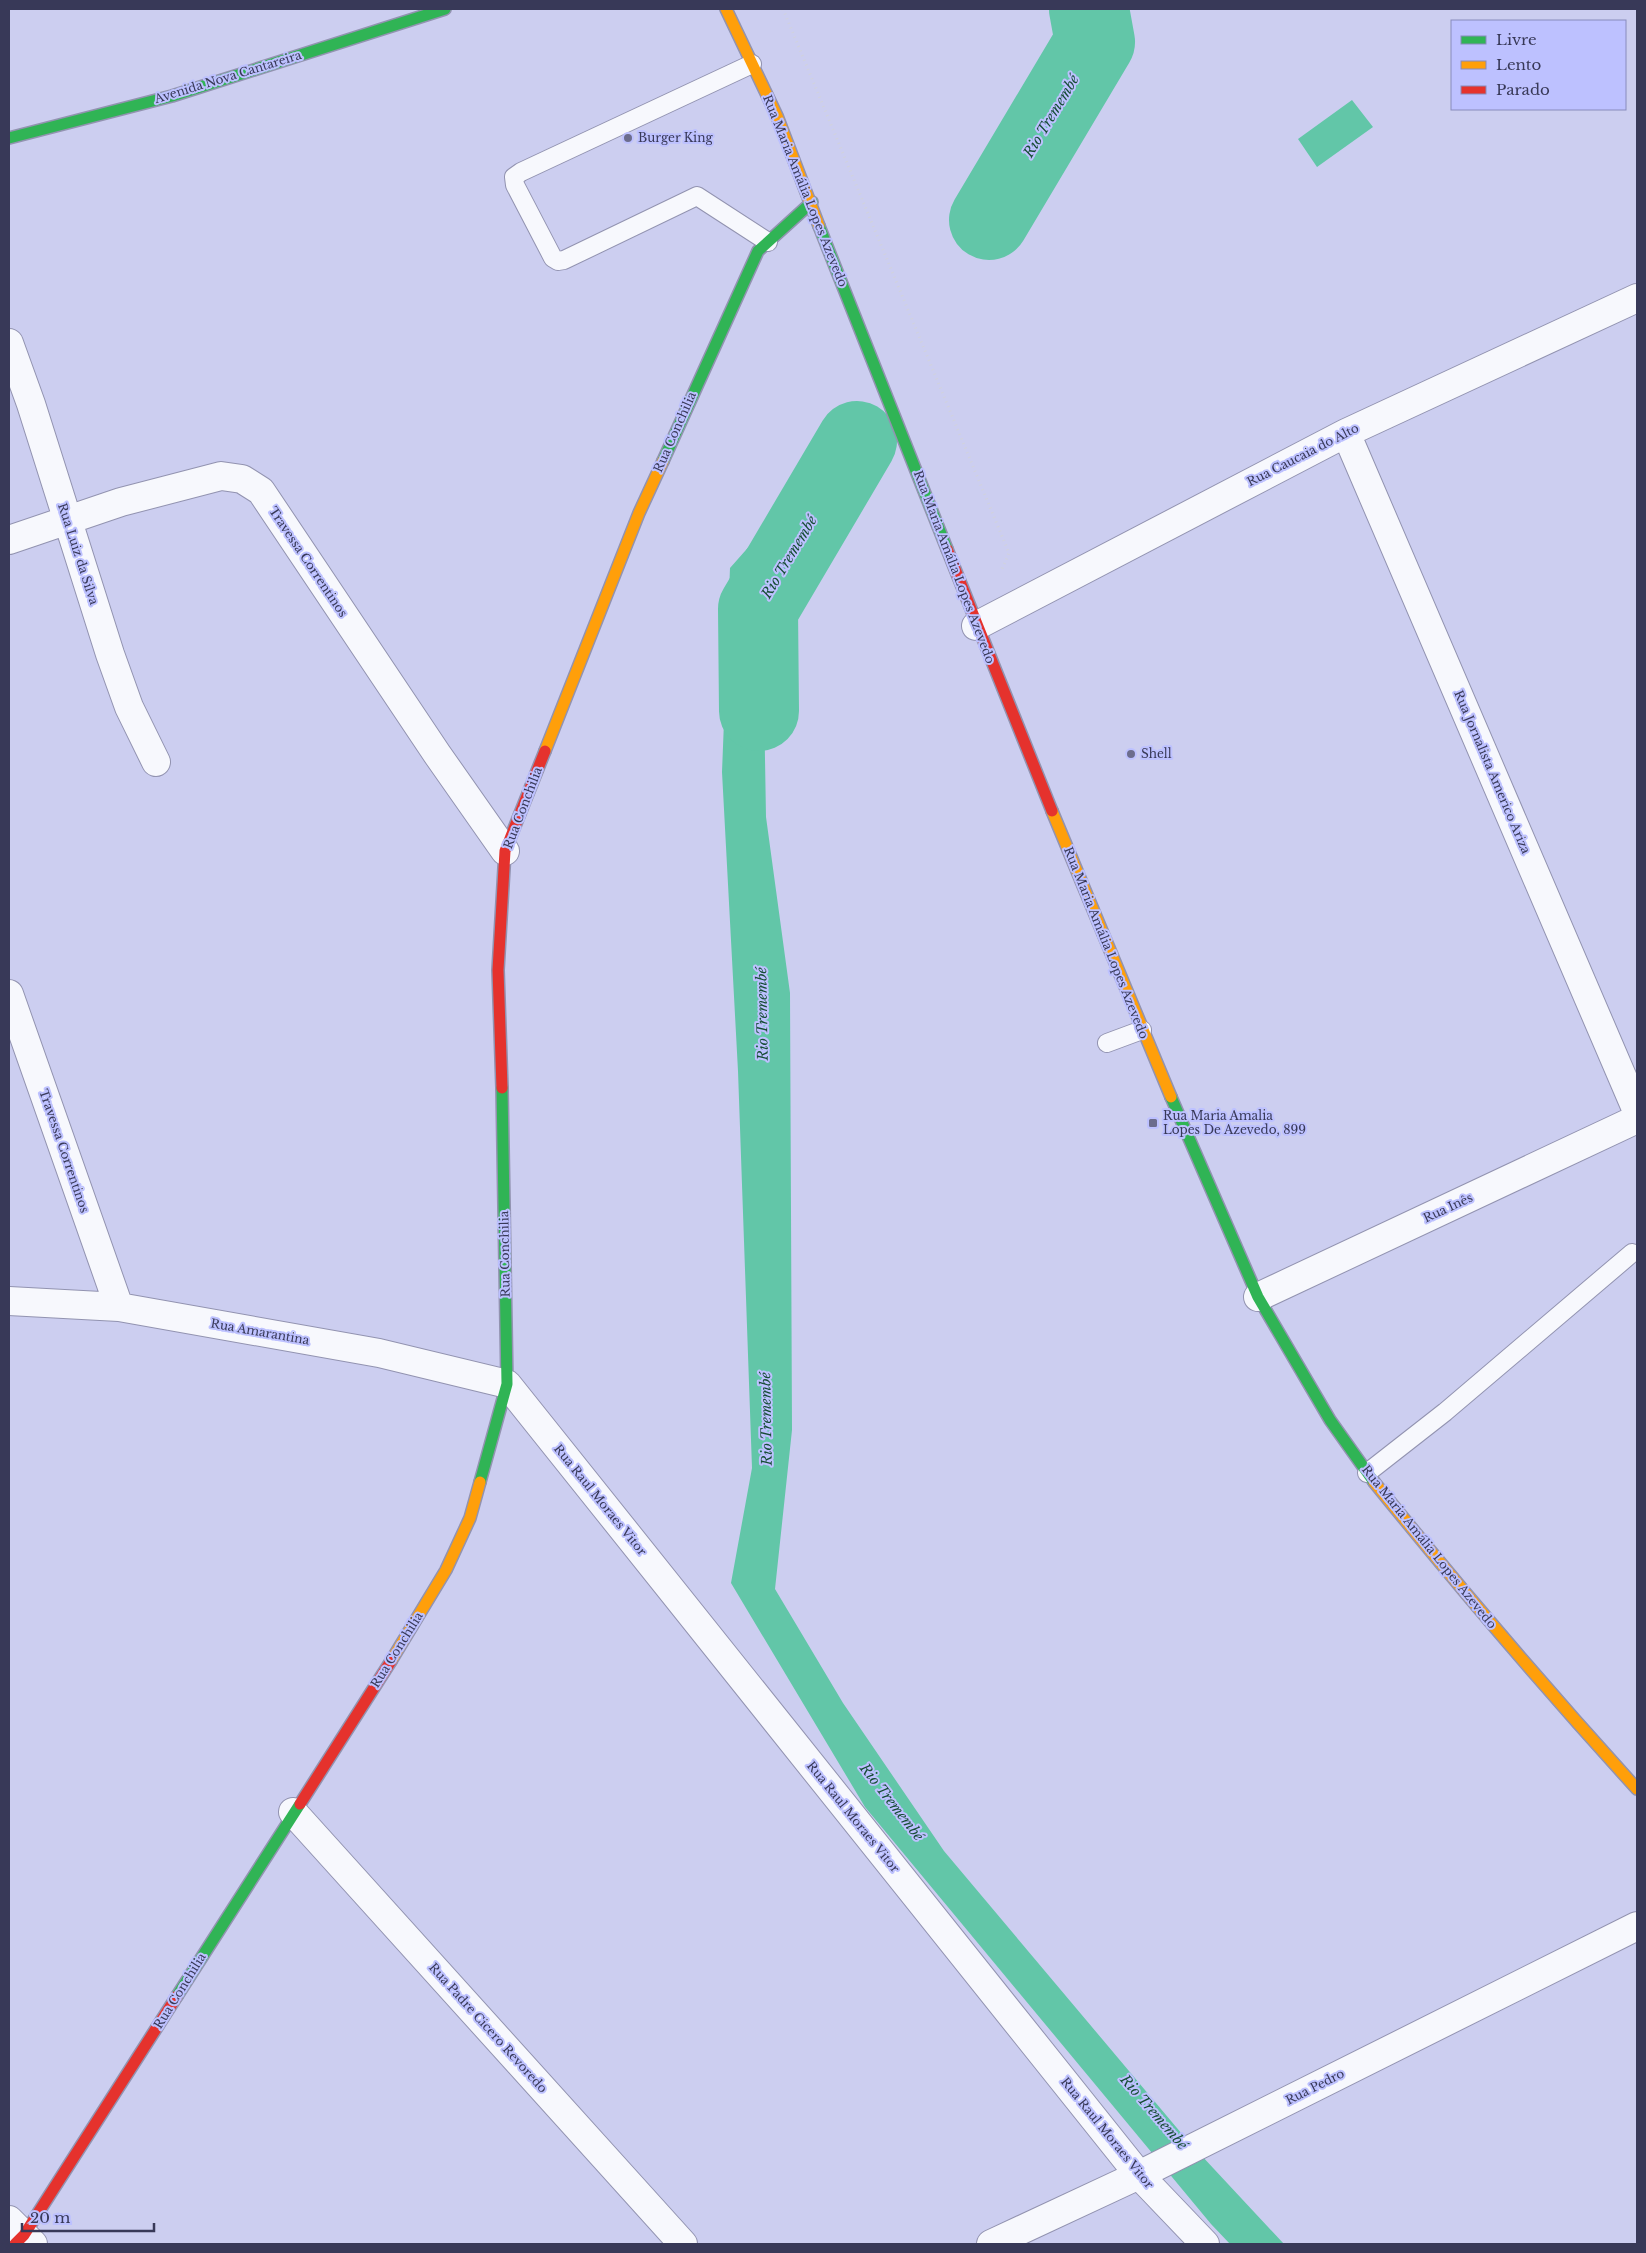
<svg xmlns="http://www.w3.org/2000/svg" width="1646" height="2253" font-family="'Libre Baskerville',serif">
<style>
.water{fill:#62c6a8}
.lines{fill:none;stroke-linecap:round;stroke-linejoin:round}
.river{stroke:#62c6a8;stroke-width:80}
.lane-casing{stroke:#9293b0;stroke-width:20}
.street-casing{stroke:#9293b0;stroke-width:30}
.fast-casing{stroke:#9293b0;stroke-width:14}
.slow-casing{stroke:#9293b0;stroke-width:14}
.jam-casing{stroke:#9293b0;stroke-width:14}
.path{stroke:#d1d2dd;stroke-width:3;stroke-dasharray:1 4;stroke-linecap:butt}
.lane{stroke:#f7f8fd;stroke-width:18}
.street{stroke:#f7f8fd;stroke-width:28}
.fast{stroke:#30b455;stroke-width:11}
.slow{stroke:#ff9f0a;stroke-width:11}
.jam{stroke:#e5322d;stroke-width:11}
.poi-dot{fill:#6c6d8d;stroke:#bdc1ff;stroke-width:2}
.labels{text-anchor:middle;stroke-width:4;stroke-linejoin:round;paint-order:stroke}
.street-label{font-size:12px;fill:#383958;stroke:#bdc1ff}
.poi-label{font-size:12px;fill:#383958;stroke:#bdc1ff;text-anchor:start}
.water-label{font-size:14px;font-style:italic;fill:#164d35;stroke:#bdc1ff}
</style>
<rect width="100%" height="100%" fill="#cccef0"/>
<!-- water -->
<path class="water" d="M 1352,100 L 1373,127 L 1317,167 L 1298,139 Z
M 830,455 L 853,492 L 813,524 L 762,584 L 766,817 L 790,993 L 792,1430 L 775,1589 L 843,1703 L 944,1851 L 1187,2140 L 1284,2244 L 1230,2244 L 1211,2224 L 865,1807 L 731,1583 L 752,1468 L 738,1071 L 722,772 L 730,568 Z"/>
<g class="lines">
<!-- river -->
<path class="river" d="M 989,220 L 1095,42 L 1089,9
M 759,711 L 758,609 L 857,441"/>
<!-- lane casing -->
<g class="lane-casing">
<path id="lane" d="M 752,64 L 521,172 L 514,177 L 515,185 L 553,258 L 558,261 L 564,260 L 697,196 L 768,242
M 1107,1043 L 1142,1030
M 1367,1473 L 1445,1412 L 1632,1253"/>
</g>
<!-- street casing -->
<g class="street-casing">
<path id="street" d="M 9,343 L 31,404 L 110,654 L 129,707 L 156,762
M 1346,433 L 1637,1111
M 9,540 L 121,502 L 221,476 L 242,479 L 261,491 L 437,754 L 505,851
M 976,626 L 1346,433 L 1637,298
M 9,994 L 119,1307
M 1258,1297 L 1637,1119
M 9,1301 L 119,1307 L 379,1353 L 507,1384 L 1139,2175 L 1205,2244
M 293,1812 L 683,2244
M 9,2220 L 33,2244
M 991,2244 L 1139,2175 L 1637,1926"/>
</g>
<!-- fast casing -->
<g class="fast-casing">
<path id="fast" d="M 9,138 L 172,96 L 445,9
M 819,226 L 947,549
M 663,461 L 758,251 L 812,202
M 1171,1097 L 1258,1297 L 1330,1420 L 1374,1482
M 480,1482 L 507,1384 L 502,1088
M 177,1996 L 300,1804"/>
</g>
<!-- slow casing -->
<g class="slow-casing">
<path id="slow" d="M 726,9 L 777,116 L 819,226
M 545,751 L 639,513 L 663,461
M 1052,811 L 1171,1097
M 1374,1482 C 1459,1587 1546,1689 1637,1789
M 391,1661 L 446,1570 L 470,1518 L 480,1482"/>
</g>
<!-- jam casing -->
<g class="jam-casing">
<path id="jam" d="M 947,549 L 1052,811
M 502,1088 L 498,970 L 505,851 L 545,751
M 300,1804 L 391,1661
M 15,2244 L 24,2235 L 177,1996"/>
</g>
<!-- path -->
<path class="path" d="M 783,9 L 1009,553 L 1002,569"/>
<!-- lane -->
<use href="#lane" class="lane"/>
<!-- street -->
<use href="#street" class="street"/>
<!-- fast -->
<use href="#fast" class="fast"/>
<!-- slow -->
<use href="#slow" class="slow"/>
<!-- jam -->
<use href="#jam" class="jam"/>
</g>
<!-- markers -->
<g class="poi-dot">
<circle cx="628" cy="138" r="5"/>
<circle cx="1131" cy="754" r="5"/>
<rect x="1148" y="1118" width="10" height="10" rx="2.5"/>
</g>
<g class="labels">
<!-- street labels -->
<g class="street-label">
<text transform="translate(228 77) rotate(-17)" y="4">Avenida Nova Cantareira</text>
<text transform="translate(805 191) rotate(68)" y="4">Rua Maria Amália Lopes Azevedo</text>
<text transform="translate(675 432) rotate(-66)" y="4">Rua Conchilia</text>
<text transform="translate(1303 455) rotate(-27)" y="4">Rua Caucaia do Alto</text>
<text transform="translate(78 554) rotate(72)" y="4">Rua Luiz da Silva</text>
<text transform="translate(308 562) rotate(56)" y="4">Travessa Correntinos</text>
<text transform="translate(954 567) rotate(69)" y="4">Rua Maria Amália Lopes Azevedo</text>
<text transform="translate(1492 772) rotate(67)" y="4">Rua Jornalista Americo Ariza</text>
<text transform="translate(523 808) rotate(-69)" y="4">Rua Conchilia</text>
<text transform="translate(1106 943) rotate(68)" y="4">Rua Maria Amália Lopes Azevedo</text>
<text transform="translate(64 1151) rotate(71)" y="4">Travessa Correntinos</text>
<text transform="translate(1448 1208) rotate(-25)" y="4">Rua Inês</text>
<text transform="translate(505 1254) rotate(-91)" y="4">Rua Conchilia</text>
<text transform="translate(260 1332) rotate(10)" y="4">Rua Amarantina</text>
<text transform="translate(600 1500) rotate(51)" y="4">Rua Raul Moraes Vitor</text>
<text transform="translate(1429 1547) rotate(51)" y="4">Rua Maria Amália Lopes Azevedo</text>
<text transform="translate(397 1650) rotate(-58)" y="4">Rua Conchilia</text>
<text transform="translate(853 1817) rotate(51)" y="4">Rua Raul Moraes Vitor</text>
<text transform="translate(180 1991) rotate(-58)" y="4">Rua Conchilia</text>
<text transform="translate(488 2028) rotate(48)" y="4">Rua Padre Cicero Revoredo</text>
<text transform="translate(1315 2087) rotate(-27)" y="4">Rua Pedro</text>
<text transform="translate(1107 2133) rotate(51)" y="4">Rua Raul Moraes Vitor</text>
</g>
<!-- poi labels -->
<g class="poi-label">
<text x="638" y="142">Burger King</text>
<text x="1141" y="758">Shell</text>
<text x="1163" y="1120">Rua Maria Amalia<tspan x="1163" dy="14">Lopes De Azevedo, 899</tspan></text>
</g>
<!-- water labels -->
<g class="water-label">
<text transform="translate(1051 116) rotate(-59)" y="5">Rio Tremembé</text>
<text transform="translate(789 557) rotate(-59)" y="5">Rio Tremembé</text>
<text transform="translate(762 1014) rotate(-91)" y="5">Rio Tremembé</text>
<text transform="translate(766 1419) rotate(-91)" y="5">Rio Tremembé</text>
<text transform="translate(892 1802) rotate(52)" y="5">Rio Tremembé</text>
<text transform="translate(1154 2112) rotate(49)" y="5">Rio Tremembé</text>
</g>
</g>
<!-- border -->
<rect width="1646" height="2253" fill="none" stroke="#383958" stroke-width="20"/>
<!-- legend -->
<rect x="1451" y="20" width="175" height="90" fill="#bdc1ff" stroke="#888bbc"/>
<rect x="1461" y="36" width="25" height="8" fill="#30b455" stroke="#888bbc"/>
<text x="1496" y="45" font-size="15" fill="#383958">Livre</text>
<rect x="1461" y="61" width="25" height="8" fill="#ff9f0a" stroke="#888bbc"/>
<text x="1496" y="70" font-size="15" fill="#383958">Lento</text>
<rect x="1461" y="86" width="25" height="8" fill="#e5322d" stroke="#888bbc"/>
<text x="1496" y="95" font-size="15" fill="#383958">Parado</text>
<!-- scale -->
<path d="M22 2223v8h132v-8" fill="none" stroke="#383958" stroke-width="2.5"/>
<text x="30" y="2223" font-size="15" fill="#383958" stroke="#bdc1ff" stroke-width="4" paint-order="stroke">20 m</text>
</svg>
